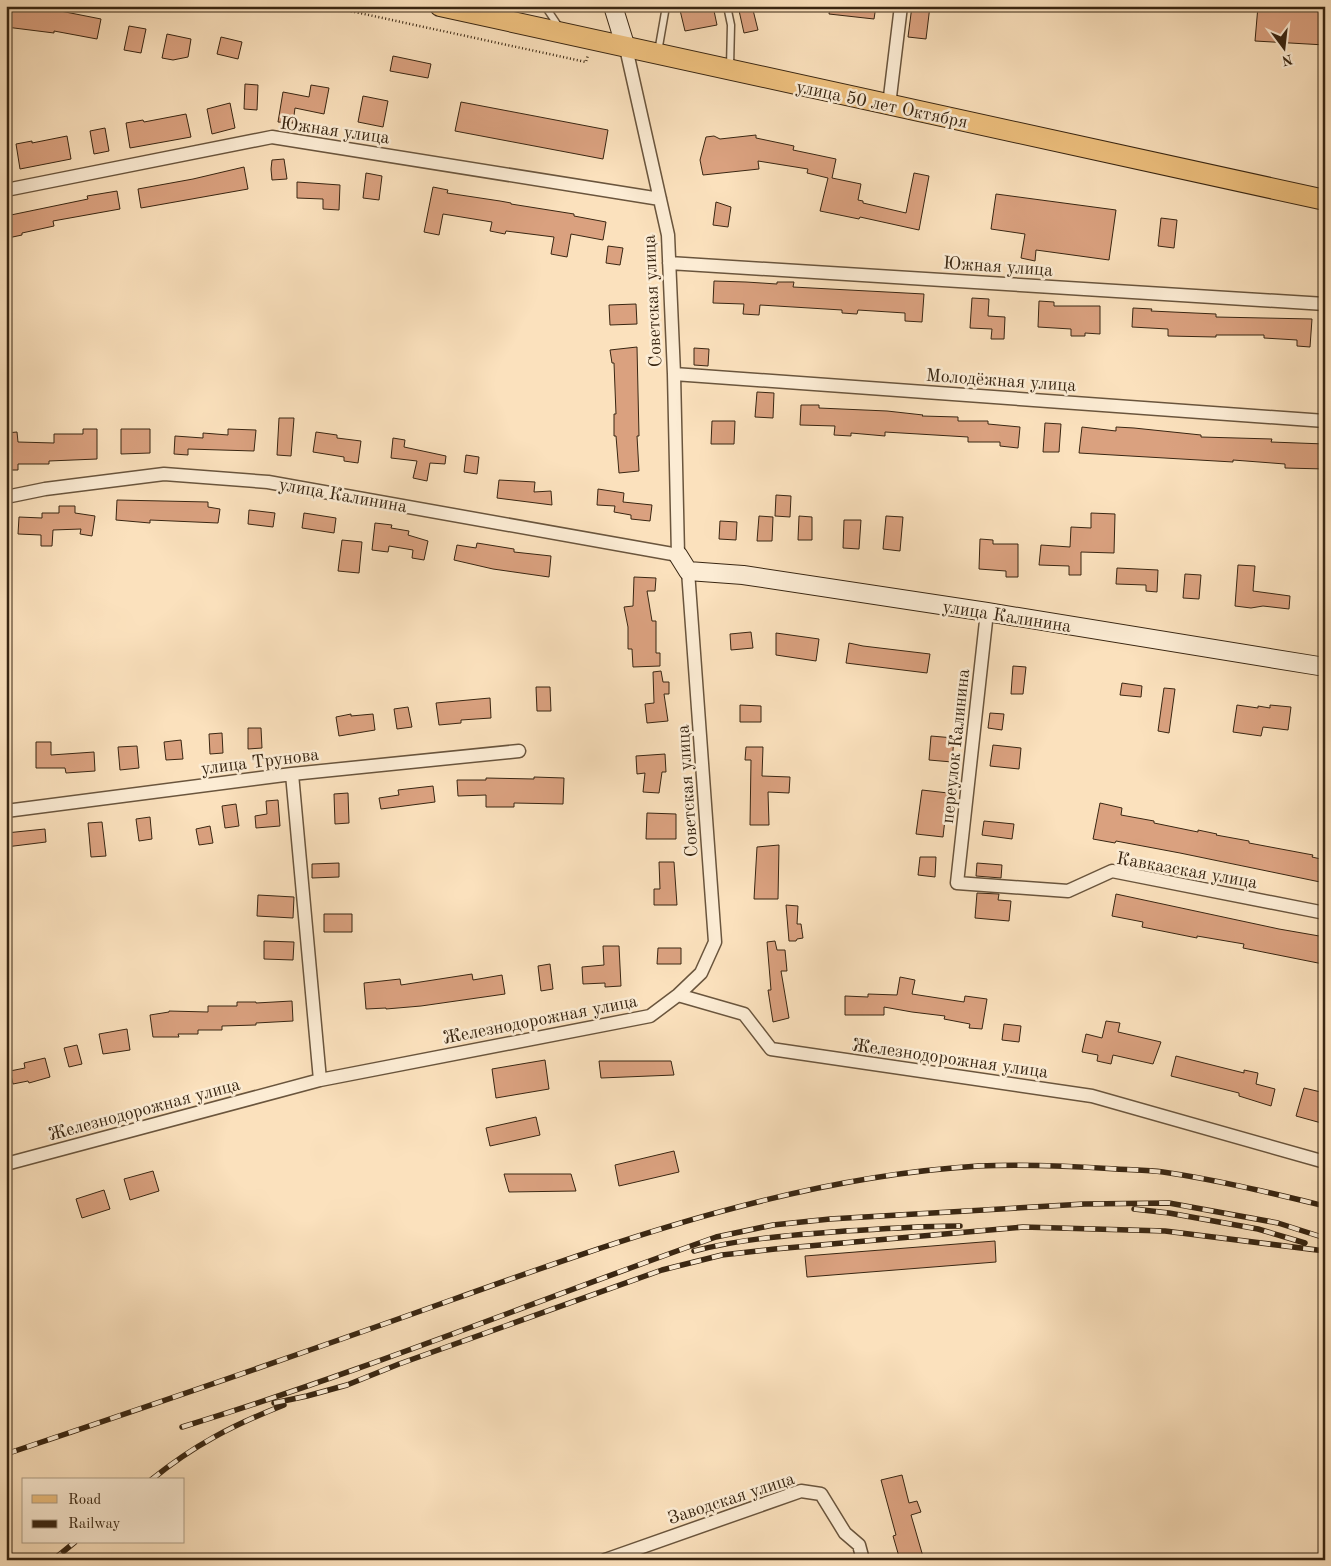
<svg xmlns="http://www.w3.org/2000/svg" width="1331" height="1566" font-family="'Old Standard TT',serif">
<style>
.building{fill:#daa17f;stroke:#392612}
.lines{fill:none;stroke-linecap:round;stroke-linejoin:round}
.lane-casing{stroke:#6a553d;stroke-width:9}
.street-casing{stroke:#6a553d;stroke-width:15}
.secondary-casing{stroke:#392612;stroke-width:20}
.primary-casing{stroke:#392612;stroke-width:22}
.path{stroke:#392612;stroke-width:2.5;stroke-dasharray:1 2.5;stroke-linecap:butt}
.lane{stroke:#fcecd4;stroke-width:6}
.street{stroke:#fcecd4;stroke-width:12}
.secondary{stroke:#fcecd4;stroke-width:18}
.primary{stroke:#eec07e;stroke-width:20}
.rail-casing{stroke:#392612;stroke-width:5.5}
.rail{stroke:#fcecd4;stroke-width:4;stroke-dasharray:11;stroke-linecap:butt}
.labels{text-anchor:middle;stroke-width:5;stroke-linejoin:round;paint-order:stroke}
.street-label{font-size:18px;fill:#392612;stroke:#fcecd4}
</style>
<rect width="100%" height="100%" fill="#fbe1bd"/>
<filter id="stains"><feTurbulence type="fractalNoise" baseFrequency=".004" numOctaves="4"/><feColorMatrix values="0 0 0 0 .2 0 0 0 0 .09 0 0 0 0 .02 0 0 0 .5 -.17"/></filter>
<radialGradient id="worn" r=".72"><stop offset=".6" stop-color="#630" stop-opacity="0"/><stop offset="1" stop-color="#630" stop-opacity=".3"/></radialGradient>
<!-- building -->
<path class="building" d="M 6,6 L 35,6 L 101,19 L 97,39 L 54,31 L 54,33 L 6,27 Z
M 679,6 L 713,6 L 717,25 L 685,31 Z
M 738,6 L 752,6 L 758,30 L 744,33 Z
M 830,6 L 876,6 L 874,19 L 829,14 Z
M 912,6 L 930,6 L 926,39 L 908,37 Z
M 1258,6 L 1325,6 L 1325,45 L 1255,41 Z
M 129,26 L 146,29 L 141,53 L 124,50 Z
M 167,34 L 191,39 L 188,57 L 173,60 L 162,58 Z
M 221,37 L 242,42 L 238,59 L 217,54 Z
M 393,56 L 431,64 L 428,78 L 390,71 Z
M 245,84 L 258,85 L 257,110 L 244,109 Z
M 311,85 L 329,88 L 324,114 L 295,108 L 293,123 L 278,122 L 283,92 L 309,97 Z
M 363,96 L 388,101 L 383,127 L 358,122 Z
M 461,102 L 608,130 L 603,159 L 455,131 Z
M 230,103 L 235,128 L 212,134 L 207,109 Z
M 186,114 L 191,137 L 130,148 L 126,123 L 143,120 L 144,122 Z
M 105,128 L 109,151 L 94,154 L 90,131 Z
M 756,135 L 756,138 L 794,146 L 793,150 L 836,159 L 832,178 L 861,184 L 858,200 L 863,201 L 863,203 L 906,213 L 914,173 L 929,176 L 919,230 L 860,217 L 859,219 L 820,211 L 828,178 L 807,173 L 808,169 L 758,161 L 759,169 L 703,175 L 700,160 L 706,137 L 714,136 L 720,139 Z
M 67,136 L 71,159 L 20,169 L 16,144 L 32,141 L 32,143 Z
M 284,159 L 287,179 L 272,180 L 271,169 L 272,160 Z
M 244,167 L 248,189 L 141,208 L 138,189 L 193,179 Z
M 366,173 L 382,176 L 379,200 L 363,198 Z
M 297,182 L 340,185 L 339,210 L 323,209 L 323,199 L 297,198 Z
M 433,187 L 448,190 L 447,193 L 500,201 L 511,203 L 511,204 L 574,214 L 574,216 L 606,222 L 603,240 L 571,234 L 567,257 L 551,254 L 554,237 L 506,231 L 505,234 L 490,231 L 492,222 L 443,214 L 439,235 L 424,232 Z
M 117,191 L 120,209 L 53,221 L 54,226 L 22,233 L 22,235 L 8,238 L 6,216 L 88,199 L 87,196 Z
M 996,194 L 1116,210 L 1109,260 L 1036,250 L 1035,261 L 1021,258 L 1025,234 L 991,229 Z
M 716,202 L 731,207 L 728,227 L 713,225 Z
M 1161,218 L 1177,220 L 1174,248 L 1158,246 Z
M 608,246 L 623,248 L 620,265 L 606,263 Z
M 714,281 L 746,282 L 777,284 L 777,282 L 794,282 L 793,287 L 924,294 L 922,322 L 905,321 L 905,313 L 858,310 L 857,314 L 842,313 L 842,310 L 760,305 L 759,315 L 743,314 L 744,304 L 713,303 Z
M 972,298 L 989,299 L 988,316 L 1005,317 L 1004,339 L 991,339 L 992,329 L 970,328 Z
M 1039,301 L 1054,302 L 1054,306 L 1100,306 L 1100,334 L 1085,333 L 1085,336 L 1071,336 L 1071,329 L 1038,327 Z
M 636,304 L 637,324 L 610,325 L 609,305 Z
M 1133,308 L 1152,309 L 1151,311 L 1216,314 L 1216,317 L 1312,319 L 1310,347 L 1297,346 L 1297,340 L 1264,338 L 1264,335 L 1216,335 L 1216,337 L 1168,336 L 1168,329 L 1132,327 Z
M 637,347 L 639,436 L 637,436 L 639,471 L 619,473 L 616,436 L 614,436 L 614,414 L 616,414 L 614,363 L 612,363 L 610,350 Z
M 694,348 L 709,349 L 708,366 L 694,365 Z
M 757,392 L 774,393 L 773,418 L 755,417 Z
M 801,405 L 819,405 L 819,408 L 887,411 L 923,415 L 922,416 L 958,417 L 958,421 L 988,421 L 988,424 L 1020,427 L 1018,448 L 1000,446 L 1000,442 L 968,442 L 968,437 L 885,432 L 885,436 L 851,433 L 851,436 L 834,435 L 835,426 L 800,425 Z
M 279,418 L 294,418 L 291,456 L 277,455 Z
M 712,421 L 735,421 L 734,444 L 711,444 Z
M 1045,423 L 1061,424 L 1059,452 L 1043,452 Z
M 1082,427 L 1116,431 L 1116,427 L 1134,428 L 1201,435 L 1201,437 L 1272,439 L 1271,442 L 1325,444 L 1325,469 L 1285,468 L 1285,464 L 1233,460 L 1233,462 L 1079,453 Z
M 83,429 L 97,429 L 97,459 L 49,461 L 49,464 L 18,464 L 18,470 L 6,470 L 6,433 L 17,432 L 18,442 L 54,443 L 54,434 L 83,434 Z
M 121,429 L 150,429 L 150,453 L 121,454 Z
M 228,429 L 256,430 L 254,451 L 188,449 L 188,455 L 174,454 L 175,436 L 203,438 L 203,433 L 228,435 Z
M 316,432 L 337,435 L 337,438 L 361,441 L 358,463 L 344,461 L 344,457 L 313,452 Z
M 393,438 L 405,440 L 404,447 L 446,456 L 445,464 L 430,463 L 427,481 L 413,478 L 417,461 L 391,458 Z
M 466,455 L 479,457 L 477,474 L 464,472 Z
M 499,480 L 535,482 L 534,492 L 551,491 L 552,505 L 497,498 Z
M 598,489 L 624,493 L 623,502 L 652,505 L 650,521 L 631,519 L 631,515 L 614,512 L 615,506 L 597,505 Z
M 776,495 L 791,496 L 790,517 L 775,516 Z
M 117,500 L 208,502 L 208,507 L 220,509 L 218,523 L 150,520 L 150,523 L 116,520 Z
M 59,506 L 75,506 L 75,513 L 95,516 L 92,536 L 80,534 L 81,529 L 53,530 L 52,546 L 41,546 L 41,535 L 18,534 L 19,517 L 42,518 L 42,513 L 59,513 Z
M 249,510 L 275,513 L 273,527 L 248,524 Z
M 304,513 L 336,518 L 334,533 L 302,528 Z
M 1091,513 L 1115,514 L 1114,553 L 1081,552 L 1081,575 L 1069,575 L 1069,566 L 1039,565 L 1041,545 L 1070,547 L 1071,527 L 1091,528 Z
M 759,516 L 773,517 L 772,541 L 757,541 Z
M 799,516 L 812,517 L 812,540 L 798,540 Z
M 886,516 L 903,517 L 900,551 L 883,549 Z
M 844,520 L 861,520 L 859,549 L 843,548 Z
M 720,521 L 737,522 L 736,540 L 719,539 Z
M 375,523 L 392,525 L 391,528 L 409,531 L 408,535 L 428,541 L 424,560 L 412,558 L 413,550 L 389,546 L 388,552 L 372,550 Z
M 980,539 L 993,540 L 993,544 L 1018,544 L 1018,577 L 1006,577 L 1006,571 L 979,569 Z
M 342,540 L 362,542 L 359,573 L 338,571 Z
M 477,543 L 514,549 L 514,552 L 551,556 L 549,577 L 493,569 L 454,560 L 457,545 L 476,548 Z
M 1238,565 L 1255,566 L 1253,591 L 1290,596 L 1289,609 L 1263,606 L 1251,608 L 1235,606 Z
M 1117,568 L 1158,570 L 1157,592 L 1146,591 L 1146,585 L 1116,584 Z
M 1185,574 L 1201,575 L 1199,599 L 1183,598 Z
M 634,577 L 656,578 L 655,591 L 647,591 L 652,621 L 656,621 L 656,653 L 660,653 L 660,666 L 633,667 L 632,649 L 628,649 L 628,627 L 624,607 L 633,606 Z
M 751,632 L 753,648 L 731,650 L 730,634 Z
M 776,633 L 819,639 L 816,661 L 776,655 Z
M 849,643 L 863,646 L 930,654 L 927,673 L 846,663 Z
M 1013,666 L 1026,667 L 1023,694 L 1011,694 Z
M 661,671 L 663,682 L 669,682 L 669,694 L 664,694 L 668,721 L 647,723 L 645,704 L 654,703 L 653,672 Z
M 1122,683 L 1142,686 L 1141,697 L 1120,695 Z
M 536,687 L 550,687 L 551,711 L 537,711 Z
M 1164,688 L 1175,689 L 1169,733 L 1158,731 Z
M 490,698 L 491,718 L 461,720 L 461,723 L 439,725 L 436,703 Z
M 740,705 L 761,706 L 761,722 L 740,722 Z
M 1237,705 L 1258,708 L 1258,706 L 1270,708 L 1270,705 L 1291,707 L 1288,730 L 1263,727 L 1261,736 L 1233,732 Z
M 408,707 L 412,727 L 397,729 L 394,709 Z
M 990,713 L 1004,714 L 1002,730 L 988,728 Z
M 351,714 L 351,716 L 373,714 L 375,730 L 339,736 L 336,717 Z
M 248,728 L 261,728 L 262,748 L 248,749 Z
M 222,733 L 223,753 L 210,754 L 209,734 Z
M 931,736 L 954,738 L 952,762 L 929,760 Z
M 181,740 L 183,759 L 166,760 L 164,742 Z
M 36,742 L 51,742 L 51,755 L 94,752 L 95,771 L 66,773 L 65,768 L 36,768 Z
M 993,745 L 1021,748 L 1019,769 L 990,766 Z
M 137,746 L 139,768 L 120,770 L 118,747 Z
M 746,747 L 763,747 L 762,776 L 790,777 L 789,793 L 768,792 L 769,825 L 750,825 L 751,760 L 745,760 Z
M 665,754 L 666,772 L 662,772 L 659,793 L 643,792 L 645,773 L 637,774 L 636,756 Z
M 534,777 L 564,778 L 563,804 L 514,803 L 514,807 L 486,807 L 486,795 L 458,796 L 457,780 L 486,780 L 486,778 L 534,779 Z
M 433,786 L 435,802 L 381,809 L 379,798 L 399,795 L 398,790 Z
M 922,790 L 948,793 L 943,837 L 916,834 Z
M 348,793 L 349,823 L 335,824 L 334,794 Z
M 278,800 L 280,826 L 256,828 L 255,816 L 267,814 L 266,801 Z
M 1100,803 L 1122,808 L 1121,815 L 1154,821 L 1154,823 L 1198,832 L 1198,830 L 1217,834 L 1216,835 L 1249,841 L 1249,843 L 1313,855 L 1312,857 L 1325,860 L 1325,883 L 1180,853 L 1116,841 L 1115,843 L 1093,839 Z
M 236,804 L 239,826 L 225,828 L 222,806 Z
M 647,813 L 676,814 L 676,839 L 646,839 Z
M 150,817 L 152,839 L 139,841 L 136,819 Z
M 984,821 L 1014,824 L 1012,839 L 982,835 Z
M 102,822 L 106,856 L 91,857 L 88,823 Z
M 210,826 L 213,843 L 199,845 L 196,829 Z
M 45,829 L 46,842 L 6,847 L 6,833 Z
M 779,845 L 778,899 L 754,899 L 757,847 Z
M 920,857 L 936,857 L 935,877 L 918,875 Z
M 659,862 L 674,862 L 677,905 L 654,905 L 654,889 L 660,889 Z
M 339,863 L 339,877 L 312,878 L 312,864 Z
M 977,863 L 1002,865 L 1001,878 L 976,876 Z
M 977,893 L 999,894 L 998,900 L 1011,901 L 1009,921 L 975,918 Z
M 1116,894 L 1279,929 L 1325,937 L 1323,964 L 1243,948 L 1244,944 L 1197,936 L 1197,938 L 1142,927 L 1143,922 L 1112,916 Z
M 258,895 L 294,897 L 293,918 L 257,916 Z
M 786,905 L 798,906 L 797,924 L 801,924 L 803,938 L 797,939 L 796,941 L 789,941 Z
M 324,914 L 352,914 L 352,932 L 324,932 Z
M 264,941 L 294,942 L 293,960 L 264,959 Z
M 775,941 L 777,950 L 785,950 L 787,971 L 781,971 L 789,1018 L 773,1022 L 768,990 L 771,990 L 767,942 Z
M 603,946 L 619,946 L 621,986 L 605,987 L 605,983 L 583,984 L 582,967 L 604,965 Z
M 658,948 L 681,948 L 681,964 L 657,964 Z
M 550,964 L 553,989 L 541,991 L 538,966 Z
M 472,974 L 473,980 L 502,975 L 505,994 L 421,1006 L 386,1009 L 386,1008 L 366,1009 L 364,983 L 400,979 L 401,985 Z
M 900,977 L 915,980 L 912,994 L 964,1002 L 965,996 L 987,999 L 982,1029 L 969,1028 L 970,1024 L 944,1019 L 945,1016 L 912,1012 L 884,1007 L 884,1015 L 845,1015 L 845,996 L 868,997 L 868,994 L 897,995 Z
M 292,1001 L 293,1021 L 256,1023 L 256,1025 L 222,1026 L 222,1030 L 198,1030 L 198,1034 L 178,1034 L 179,1037 L 153,1037 L 150,1015 L 169,1012 L 169,1011 L 208,1012 L 208,1006 L 237,1006 L 237,1002 L 256,1002 L 256,1003 Z
M 1106,1021 L 1120,1023 L 1118,1032 L 1161,1042 L 1153,1064 L 1113,1055 L 1111,1064 L 1097,1061 L 1098,1055 L 1082,1052 L 1086,1034 L 1102,1038 Z
M 1004,1024 L 1021,1026 L 1019,1042 L 1002,1040 Z
M 127,1029 L 130,1050 L 103,1054 L 99,1034 Z
M 77,1045 L 82,1064 L 69,1067 L 64,1048 Z
M 1176,1056 L 1244,1073 L 1244,1070 L 1258,1073 L 1256,1084 L 1275,1089 L 1271,1106 L 1239,1096 L 1239,1093 L 1171,1076 Z
M 45,1058 L 50,1077 L 29,1083 L 28,1081 L 13,1084 L 10,1071 L 25,1068 L 24,1063 Z
M 545,1060 L 549,1089 L 496,1098 L 492,1069 Z
M 599,1061 L 671,1061 L 674,1075 L 601,1078 Z
M 1304,1088 L 1325,1093 L 1325,1124 L 1296,1116 Z
M 536,1117 L 540,1135 L 490,1146 L 486,1128 Z
M 674,1151 L 679,1172 L 619,1186 L 615,1165 Z
M 153,1171 L 159,1191 L 130,1200 L 124,1179 Z
M 504,1174 L 571,1174 L 576,1191 L 509,1192 Z
M 104,1190 L 110,1209 L 82,1218 L 76,1199 Z
M 995,1241 L 996,1262 L 807,1277 L 805,1256 Z
M 902,1475 L 909,1503 L 917,1501 L 921,1512 L 911,1515 L 924,1560 L 900,1560 L 893,1536 L 896,1535 L 881,1480 Z"/>
<g class="lines">
<!-- lane casing -->
<g class="lane-casing">
<path id="lane" d="M 545,6 L 559,27
M 727,6 L 731,25 L 730,67
M 658,52 L 665,12 L 664,6"/>
</g>
<!-- street casing -->
<g class="street-casing">
<path id="street" d="M 889,105 L 901,6
M 6,190 L 272,137 L 660,199
M 669,263 L 1325,304
M 674,374 L 1325,421
M 6,497 L 45,489 L 164,474 L 268,482 L 678,555 L 674,374 L 668,235 L 626,48
M 987,612 L 957,883 L 1068,891 L 1112,871 L 1325,913
M 292,774 L 320,1080
M 6,811 L 292,774 L 519,751
M 678,995 L 744,1014 L 771,1049 L 1092,1096 L 1325,1162
M 6,1164 L 320,1080 L 650,1016 L 678,995 L 701,973 L 715,942 L 688,571
M 605,1560 L 801,1491 L 821,1494 L 845,1533 L 859,1545 L 863,1560"/>
</g>
<!-- secondary casing -->
<g class="secondary-casing">
<path id="secondary" d="M 613,6 L 626,48
M 678,555 L 688,571 L 743,575 L 987,612 L 1325,667"/>
</g>
<!-- primary casing -->
<g class="primary-casing">
<path id="primary" d="M 440,6 L 1325,200"/>
</g>
<!-- path -->
<path class="path" d="M 327,6 L 586,62 L 588,55"/>
<!-- lane -->
<use href="#lane" class="lane"/>
<!-- street -->
<use href="#street" class="street"/>
<!-- secondary -->
<use href="#secondary" class="secondary"/>
<!-- primary -->
<use href="#primary" class="primary"/>
<!-- rail casing -->
<g class="rail-casing">
<path id="rail" d="M 1134,1209 L 1169,1213 L 1258,1229 L 1305,1243
M 694,1251 C 744,1238 794,1235 845,1231 C 883,1229 921,1226 960,1226
M 274,1403 L 307,1396 L 347,1385 L 399,1364 L 662,1270 L 722,1255 L 775,1249 L 1023,1227 L 1165,1231 L 1325,1251
M 182,1427 C 362,1372 538,1300 716,1237 L 773,1225 L 830,1219 L 1084,1204 L 1169,1203 L 1278,1223 L 1325,1238
M 6,1454 C 143,1408 280,1361 415,1313 C 598,1248 783,1178 978,1166 C 1024,1164 1070,1166 1116,1169 C 1131,1170 1148,1170 1163,1172 C 1218,1180 1271,1193 1325,1206
M 151,1480 C 194,1445 233,1425 284,1405
M 53,1560 L 75,1542"/>
</g>
<!-- rail -->
<use href="#rail" class="rail"/>
</g>
<g class="labels">
<!-- street labels -->
<g class="street-label">
<text transform="translate(882 104) rotate(12)" y="6">улица 50 лет Октября</text>
<text transform="translate(335 130) rotate(8)" y="6">Южная улица</text>
<text transform="translate(998 266) rotate(4)" y="6">Южная улица</text>
<text transform="translate(652 301) rotate(-93)" y="6">Советская улица</text>
<text transform="translate(1001 380) rotate(4)" y="6">Молодёжная улица</text>
<text transform="translate(343 495) rotate(10)" y="6">улица Калинина</text>
<text transform="translate(1007 616) rotate(9)" y="6">улица Калинина</text>
<text transform="translate(955 746) rotate(-84)" y="6">переулок Калинина</text>
<text transform="translate(260 761) rotate(-7)" y="6">улица Трунова</text>
<text transform="translate(687 791) rotate(-94)" y="6">Советская улица</text>
<text transform="translate(1187 870) rotate(10)" y="6">Кавказская улица</text>
<text transform="translate(540 1019) rotate(-11)" y="6">Железнодорожная улица</text>
<text transform="translate(950 1058) rotate(8)" y="6">Железнодорожная улица</text>
<text transform="translate(144 1109) rotate(-15)" y="6">Железнодорожная улица</text>
<text transform="translate(731 1498) rotate(-18)" y="6">Заводская улица</text>
</g>
</g>
<!-- margin -->
<rect width="1331" height="1566" fill="none" stroke="#fbe1bd" stroke-width="25"/>
<rect x="8" y="8" width="1316" height="1551" fill="none" stroke="#392612" stroke-width="2.5"/>
<rect x="12" y="12" width="1306" height="1541" fill="none" stroke="#392612"/>
<!-- legend -->
<rect x="22" y="1478" width="162" height="65" fill="#fcecd4" stroke="#ae9d86"/>
<rect x="32" y="1495" width="25" height="8" fill="#eec07e" stroke="#ae9d86"/>
<text x="68" y="1504" font-size="15" fill="#392612">Road</text>
<rect x="32" y="1520" width="25" height="8" fill="#392612" stroke="#ae9d86"/>
<text x="68" y="1528" font-size="15" fill="#392612">Railway</text>
<!-- north arrow -->
<g transform="translate(1284 48) rotate(165)" stroke="#fcecd4" stroke-width="4" paint-order="stroke">
<path d="M0-4L9 19L0 12L-9 19Z" fill="#392612"/>
<text y="-8" font-size="14" font-weight="bold" text-anchor="middle" fill="#392612">N</text>
</g>
<rect width="100%" height="100%" filter="url(#stains)"/>
<rect width="100%" height="100%" fill="url(#worn)"/>
</svg>
